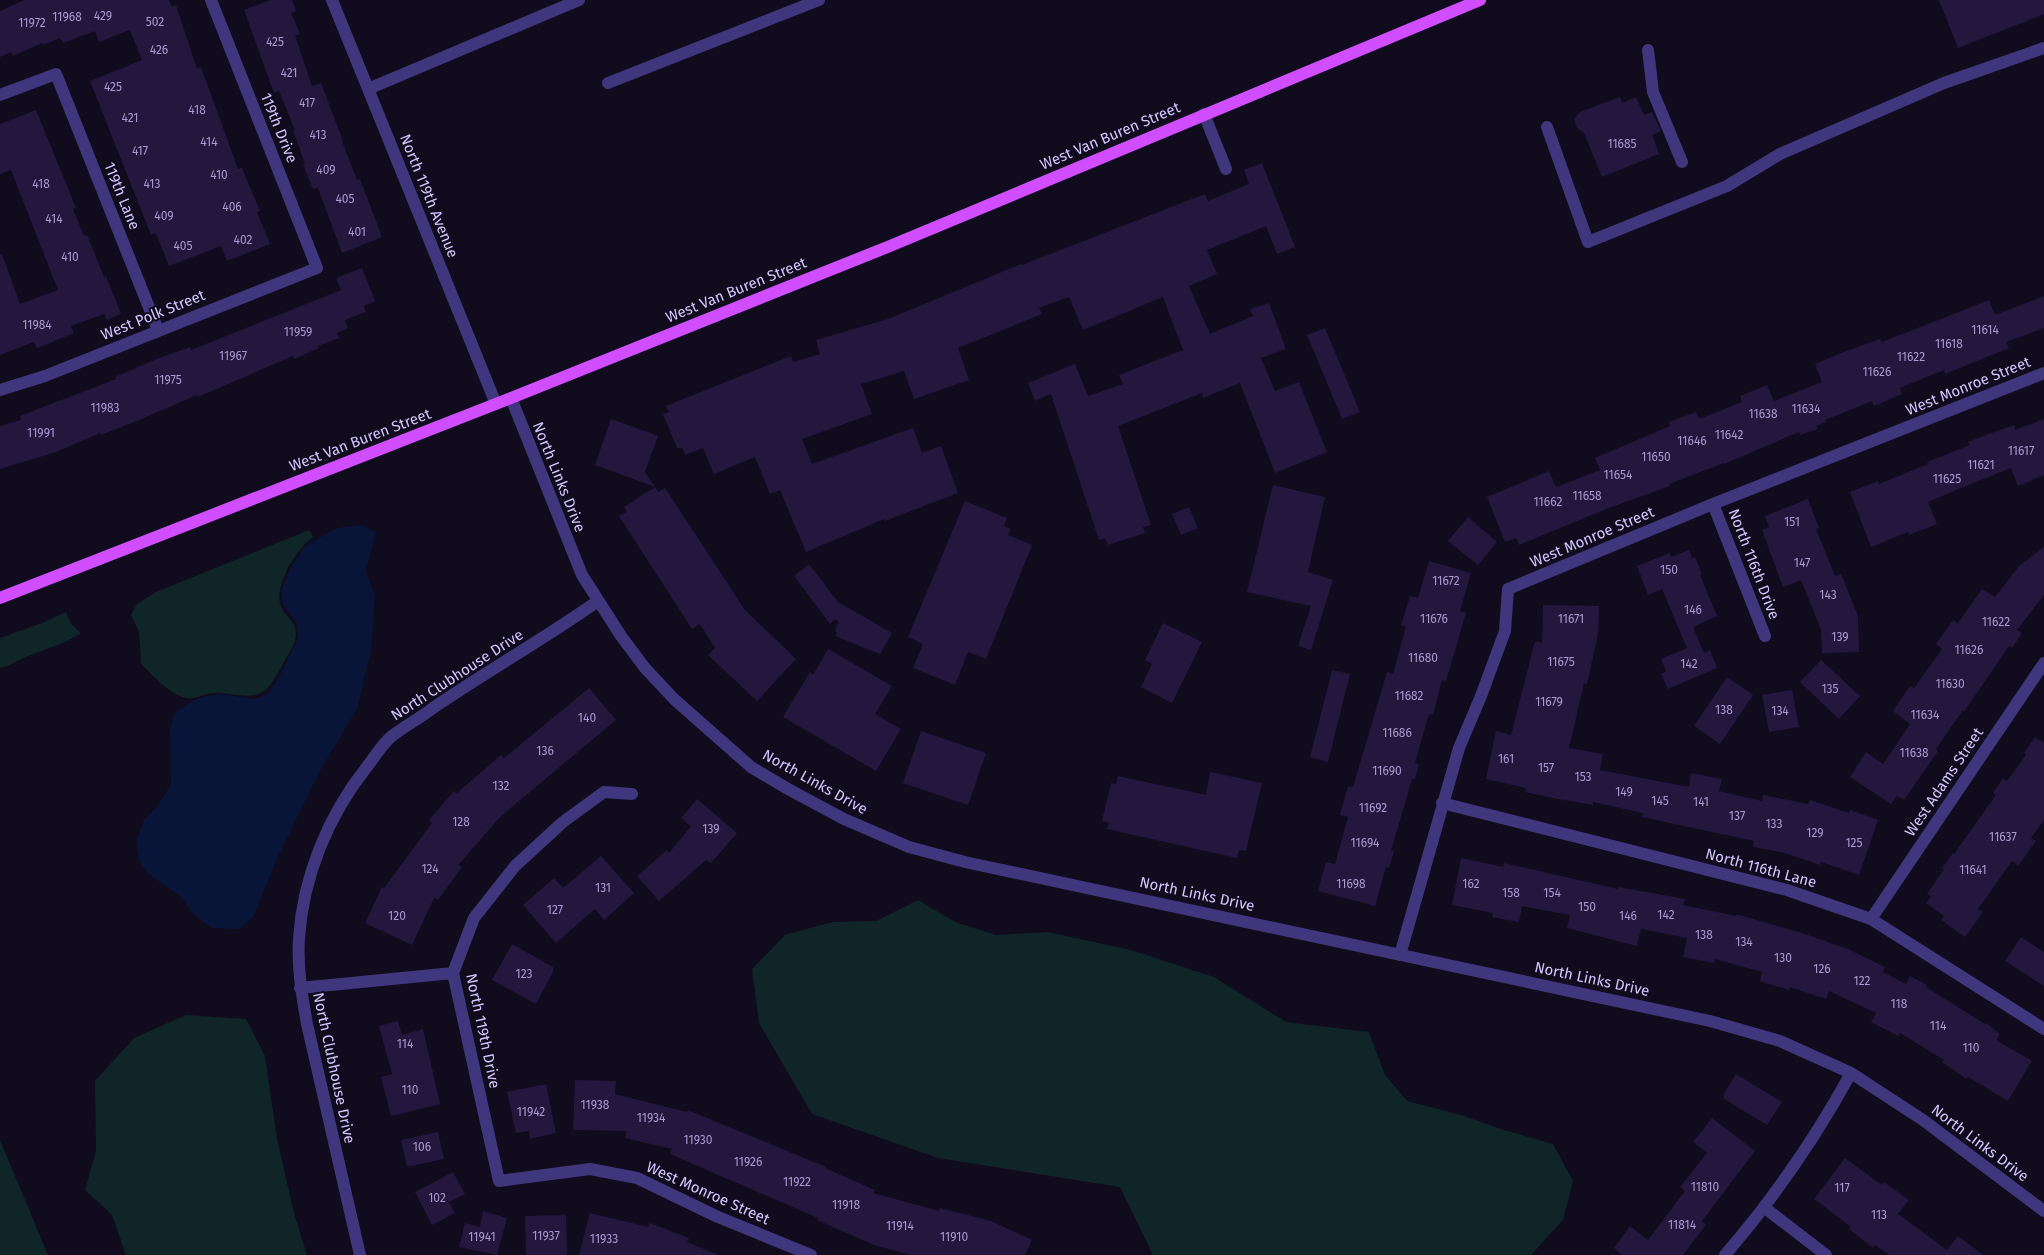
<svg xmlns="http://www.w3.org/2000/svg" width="2044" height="1255" font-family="'Fira Sans',sans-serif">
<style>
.green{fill:#0f2527}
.water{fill:#081539}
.building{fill:#23173e}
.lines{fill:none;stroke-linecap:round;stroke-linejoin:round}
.minor{stroke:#40367d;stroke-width:12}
.major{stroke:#d04eff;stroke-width:12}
.labels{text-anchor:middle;stroke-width:4;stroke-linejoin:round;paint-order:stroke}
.number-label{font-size:12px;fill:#a89bcf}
.street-label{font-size:15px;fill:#d4c7ff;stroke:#100b1d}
</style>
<rect width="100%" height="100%" fill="#100b1d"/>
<!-- green -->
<path class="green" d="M 309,530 L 313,537 C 297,548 273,586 281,606 C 286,619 296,619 296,636 C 295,645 287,656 283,664 C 264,700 259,698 220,693 C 211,692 203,696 194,698 C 174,701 154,676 141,664 L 139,632 L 131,615 L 137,604 L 156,592 Z
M 66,612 L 71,624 L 81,633 C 61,646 46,648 26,657 C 16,661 10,666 0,668 L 0,638 L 42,623 Z
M 918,900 L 955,922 L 996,935 L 1048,932 L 1131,950 L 1214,977 L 1286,1022 L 1369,1032 L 1385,1075 L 1407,1101 L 1461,1115 L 1501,1129 L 1553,1144 L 1573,1181 L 1563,1220 L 1531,1255 L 1153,1255 L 1120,1187 L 938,1158 L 812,1114 L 759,1023 L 752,969 L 785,935 L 832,922 L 876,921 Z
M 186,1015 L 246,1019 L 265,1056 L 277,1139 L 294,1213 L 307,1255 L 126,1255 L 112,1215 L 85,1190 L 96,1151 L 95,1081 L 134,1038 Z
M 0,1140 L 48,1255 L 0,1255 Z"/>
<!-- water -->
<path class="water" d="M 361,525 L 376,532 L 366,571 L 375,595 L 371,651 L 357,709 L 321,769 L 280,852 L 253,917 L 239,929 L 212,928 L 196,917 L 180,896 L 146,872 L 139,860 L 136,842 L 144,820 L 159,804 L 171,784 L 170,728 L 175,712 L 198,698 L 218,694 L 255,699 L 269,693 L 279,677 L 298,638 L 296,622 L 283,605 L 281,591 L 291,567 L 305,546 L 337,528 Z"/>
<!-- building -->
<path class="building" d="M 24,0 L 169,0 L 172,7 L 176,5 L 197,69 L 201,67 L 238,169 L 242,168 L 260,211 L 257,212 L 270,244 L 227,261 L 221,246 L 169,266 L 156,233 L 151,235 L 90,81 L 142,60 L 130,30 L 99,42 L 95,31 L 63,43 L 60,38 L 43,45 L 42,43 L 13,56 L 11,52 L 0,57 L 0,11 Z
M 270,0 L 292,0 L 296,11 L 291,13 L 300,34 L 295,36 L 312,86 L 321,83 L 343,141 L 342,141 L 357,180 L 360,179 L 382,237 L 342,253 L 318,188 L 313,189 L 303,164 L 305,164 L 293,130 L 295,130 L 279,91 L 274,93 L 244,10 Z
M 1939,0 L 2044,0 L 2044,14 L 1958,48 Z
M 1620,97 L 1622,103 L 1636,97 L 1644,115 L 1652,112 L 1661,131 L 1652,135 L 1659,154 L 1602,177 L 1584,133 L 1577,128 L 1574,119 L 1580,112 Z
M 36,110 L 76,208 L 73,209 L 84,236 L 87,235 L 104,277 L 106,276 L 121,314 L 107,320 L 104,314 L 71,326 L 74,333 L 52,342 L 37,348 L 34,342 L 0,355 L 0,254 L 2,254 L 20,304 L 58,290 L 11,170 L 0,174 L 0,124 Z
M 1262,163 L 1295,247 L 1277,254 L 1266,226 L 1207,250 L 1217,274 L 1189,286 L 1210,334 L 1253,316 L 1250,309 L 1269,303 L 1286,349 L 1261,358 L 1275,391 L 1299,382 L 1327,452 L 1275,473 L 1240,383 L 1203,398 L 1202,393 L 1118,426 L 1151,525 L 1143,527 L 1145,533 L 1108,545 L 1105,538 L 1099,540 L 1051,394 L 1035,401 L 1028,383 L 1075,364 L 1088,396 L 1123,384 L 1119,375 L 1183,350 L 1163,297 L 1083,330 L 1069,297 L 1039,308 L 1042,314 L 958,348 L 969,380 L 914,399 L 904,371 L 861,384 L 872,414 L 802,439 L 812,464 L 913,428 L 922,453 L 941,446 L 958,493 L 885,521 L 884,519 L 806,552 L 780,490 L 770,494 L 755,457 L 714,474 L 703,448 L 685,455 L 683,448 L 677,448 L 663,414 L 669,412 L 666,406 L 791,356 L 793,362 L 820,354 L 816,340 L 888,319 L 1021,264 L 1022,265 L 1205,194 L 1208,201 L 1249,184 L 1244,170 Z
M 362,268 L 375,301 L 364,306 L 366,312 L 345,320 L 348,328 L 337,333 L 339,338 L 318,346 L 319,348 L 294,359 L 293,356 L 198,397 L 197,395 L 134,422 L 101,435 L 100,433 L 56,452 L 0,469 L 0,426 L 21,420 L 20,416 L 116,379 L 115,377 L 159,358 L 190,347 L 191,350 L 341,290 L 336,278 Z
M 2044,296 L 2044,328 L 2006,342 L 2009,348 L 1945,374 L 1944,370 L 1900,388 L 1902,394 L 1874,406 L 1872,401 L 1825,420 L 1826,422 L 1816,426 L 1818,429 L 1800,435 L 1799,432 L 1724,464 L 1724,463 L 1669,484 L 1670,486 L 1606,509 L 1519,545 L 1516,538 L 1505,542 L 1487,497 L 1549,471 L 1556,487 L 1600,470 L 1595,458 L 1670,426 L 1669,422 L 1696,412 L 1699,419 L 1742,402 L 1740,396 L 1767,385 L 1774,401 L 1822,382 L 1815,364 L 1841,353 L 1880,339 L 1882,342 L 1989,300 L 1995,315 Z
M 1325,328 L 1360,412 L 1342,419 L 1307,335 Z
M 611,419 L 658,436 L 645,472 L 655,487 L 595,465 Z
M 2044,419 L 2044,475 L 2018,486 L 2011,468 L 1966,486 L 1928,502 L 1937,524 L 1909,535 L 1908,532 L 1871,547 L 1850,492 L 1878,481 L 1879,484 L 1928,464 L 1927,462 L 1970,445 L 1968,442 L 1986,435 L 2014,425 L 2015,430 Z
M 1273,485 L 1325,497 L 1308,572 L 1333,580 L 1311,650 L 1298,646 L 1311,606 L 1247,592 Z
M 655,487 L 658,492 L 665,488 L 745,610 L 796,659 L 757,701 L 708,655 L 715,648 L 700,624 L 692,629 L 619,516 L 627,512 L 624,507 Z
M 1808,499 L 1819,528 L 1816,529 L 1835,576 L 1841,574 L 1858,616 L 1859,652 L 1822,653 L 1821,630 L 1801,580 L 1783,587 L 1762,530 L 1769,527 L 1765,516 Z
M 965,501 L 1007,518 L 1004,526 L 1011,529 L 1008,535 L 1032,545 L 986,659 L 968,652 L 955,685 L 913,668 L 923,644 L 908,637 Z
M 1189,507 L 1198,528 L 1181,535 L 1172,514 Z
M 1468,517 L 1497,542 L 1478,565 L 1448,541 Z
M 2044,547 L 2044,595 L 2017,630 L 2022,633 L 2012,648 L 2009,646 L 1964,712 L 1963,710 L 1936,749 L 1938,751 L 1904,800 L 1897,796 L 1891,804 L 1850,777 L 1866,752 L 1883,764 L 1910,724 L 1893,711 L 1910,686 L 1914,688 L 1942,649 L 1936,644 L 1953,620 L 1958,623 L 1982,589 L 1995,597 L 2019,566 Z
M 1689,550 L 1692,558 L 1695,557 L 1702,574 L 1700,575 L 1717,616 L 1693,627 L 1704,653 L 1710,650 L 1717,668 L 1668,689 L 1661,674 L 1666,671 L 1661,659 L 1687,648 L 1662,589 L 1648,595 L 1637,566 L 1670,553 L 1671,557 Z
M 1429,561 L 1471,573 L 1460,611 L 1466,613 L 1446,681 L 1442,680 L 1433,715 L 1429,714 L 1415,763 L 1419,764 L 1415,779 L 1412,779 L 1391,851 L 1394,851 L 1389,868 L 1386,867 L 1375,906 L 1318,891 L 1326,862 L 1335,864 L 1348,817 L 1340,815 L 1348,786 L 1353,787 L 1387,672 L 1393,674 L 1406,627 L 1401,625 L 1410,596 L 1418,598 Z
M 809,564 L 838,602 L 892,633 L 880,654 L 835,636 L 837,633 L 835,629 L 839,622 L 835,619 L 830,624 L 794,576 Z
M 1543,605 L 1599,606 L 1598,634 L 1587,684 L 1584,683 L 1569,748 L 1603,754 L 1600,770 L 1689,787 L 1691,773 L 1722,779 L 1719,791 L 1762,801 L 1763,795 L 1808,804 L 1810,800 L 1849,813 L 1850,810 L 1878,820 L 1859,875 L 1821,862 L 1820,865 L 1785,853 L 1753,847 L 1754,841 L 1642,817 L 1643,813 L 1593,802 L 1593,805 L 1553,798 L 1525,792 L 1526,788 L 1486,779 L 1496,731 L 1511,735 L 1535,641 L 1542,643 Z
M 1163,623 L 1202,642 L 1172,703 L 1141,687 L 1152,664 L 1145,660 Z
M 828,649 L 892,686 L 875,714 L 901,729 L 876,771 L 783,717 L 810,672 L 813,675 Z
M 1821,660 L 1860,696 L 1839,719 L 1800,682 Z
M 1332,670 L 1350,674 L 1328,762 L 1310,757 Z
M 1727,677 L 1753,695 L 1720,744 L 1694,726 Z
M 589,688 L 616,720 L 501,816 L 458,865 L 462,867 L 438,900 L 434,898 L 412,945 L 365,923 L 382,887 L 384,888 L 432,823 L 429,820 L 454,791 L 457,793 L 501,755 L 504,758 Z
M 1792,690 L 1799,727 L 1769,732 L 1762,695 Z
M 921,731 L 986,753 L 968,805 L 903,783 Z
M 2035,737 L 2044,743 L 2044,820 L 2031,838 L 2036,841 L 2018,866 L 2012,861 L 1978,909 L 1983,912 L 1965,937 L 1941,920 L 1944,916 L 1926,903 L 1931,896 L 1927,894 L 1944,869 L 1942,868 L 1953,853 L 1954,854 L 1996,795 L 1993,793 L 2003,778 L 2007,781 L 2026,755 L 2024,753 Z
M 1210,772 L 1262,783 L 1246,851 L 1239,850 L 1237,858 L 1107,829 L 1109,823 L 1102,821 L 1111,783 L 1116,784 L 1118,776 L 1206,795 Z
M 697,799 L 737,833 L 711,863 L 706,860 L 659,901 L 637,876 L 667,850 L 669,853 L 691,826 L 681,818 Z
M 601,856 L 634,893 L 604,920 L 595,909 L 556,943 L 523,905 L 554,878 L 563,888 Z
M 1461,858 L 1503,867 L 1504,863 L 1618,889 L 1618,887 L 1685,899 L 1683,905 L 1736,916 L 1736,914 L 1802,933 L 1848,949 L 1885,967 L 1883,972 L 1906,984 L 1910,976 L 1927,985 L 1926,987 L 1985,1024 L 1986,1023 L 2000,1034 L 1996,1040 L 2032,1061 L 2008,1101 L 1968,1077 L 1966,1079 L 1942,1062 L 1944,1060 L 1900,1033 L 1898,1036 L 1871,1022 L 1876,1013 L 1829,991 L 1826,999 L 1790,987 L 1789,990 L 1760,981 L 1762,972 L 1715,959 L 1714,963 L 1683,957 L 1687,938 L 1641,929 L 1637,946 L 1567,928 L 1570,915 L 1522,906 L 1519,922 L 1492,917 L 1493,913 L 1452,905 Z
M 2021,937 L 2044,952 L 2044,986 L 2005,961 Z
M 512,944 L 553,967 L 553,972 L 536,1004 L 492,980 Z
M 398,1021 L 402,1035 L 423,1029 L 440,1104 L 391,1116 L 381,1077 L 392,1074 L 379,1026 Z
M 1736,1074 L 1782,1102 L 1767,1125 L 1724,1099 L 1724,1094 Z
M 575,1080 L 616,1081 L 615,1094 L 687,1112 L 688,1110 L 826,1167 L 825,1168 L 875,1190 L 873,1193 L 939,1211 L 940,1208 L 991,1221 L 1032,1240 L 1025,1255 L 911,1255 L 874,1245 L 817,1220 L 818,1218 L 670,1154 L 672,1149 L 625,1138 L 627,1131 L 573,1130 Z
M 546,1084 L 556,1133 L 530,1139 L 529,1131 L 516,1133 L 507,1092 Z
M 1712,1118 L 1755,1151 L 1702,1221 L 1706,1225 L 1683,1255 L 1622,1255 L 1614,1248 L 1630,1226 L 1648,1240 L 1685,1191 L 1680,1187 L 1707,1153 L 1693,1142 Z
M 438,1132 L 444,1159 L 407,1167 L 401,1140 Z
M 1845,1158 L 1882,1185 L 1884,1182 L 1909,1200 L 1898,1214 L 1947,1250 L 1958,1236 L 1983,1255 L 1889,1255 L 1875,1245 L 1873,1248 L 1849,1229 L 1851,1227 L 1814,1199 Z
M 453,1172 L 465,1194 L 449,1202 L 455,1213 L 432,1225 L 415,1192 Z
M 483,1211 L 507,1218 L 497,1255 L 459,1247 L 465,1223 L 480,1227 Z
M 590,1213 L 648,1227 L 650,1223 L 689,1238 L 687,1242 L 719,1255 L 579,1255 Z
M 566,1215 L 567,1255 L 526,1255 L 525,1216 Z"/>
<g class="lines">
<!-- minor -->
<path class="minor" d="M 332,0 L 496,404
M 1648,50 L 1653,92 L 1682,162
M 608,83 L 819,0
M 368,89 L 579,0
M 0,95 L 56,74 L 158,330
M 1204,114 L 1226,169
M 1547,127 L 1588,242 L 1727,186 L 1780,154 L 1944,83 L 2044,48
M 0,390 L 45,376 L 317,268 L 211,0
M 511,398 L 582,575 L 621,636 L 645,668 L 674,699 L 751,767 L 788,789 L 844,819 L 909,847 L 965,862 L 1710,1021 L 1780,1041 L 1851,1073 L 1923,1120 L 2044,1211
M 1713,504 L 1765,636
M 632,794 L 604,792 L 563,822 L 515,866 L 474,918 L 453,973 L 499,1181 L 590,1169 L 637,1178 L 718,1217 L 811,1255
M 1442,803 L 1787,890 L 1871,919 L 2044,1029
M 1871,919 L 2044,663
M 1400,955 L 1459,748 L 1481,696 L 1505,631 L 1508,589 L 1713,504 L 2044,373
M 300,988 L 453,973
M 1765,1208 L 1826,1255
M 360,1255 L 307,1024 C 302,996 297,967 299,938 C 303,877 328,816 366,768 C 374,758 382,744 392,736 C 405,726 420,718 433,708 C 487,671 544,639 598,601
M 1725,1255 C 1774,1198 1815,1139 1851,1073"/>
<!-- major -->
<path class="major" d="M 0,598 L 511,398 L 890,246 L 1480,0"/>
</g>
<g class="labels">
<!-- number labels -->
<g class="number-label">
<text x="103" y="20">429</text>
<text x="67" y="21">11968</text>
<text x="155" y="26">502</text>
<text x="32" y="27">11972</text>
<text x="275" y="46">425</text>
<text x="159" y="54">426</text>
<text x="289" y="77">421</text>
<text x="113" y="91">425</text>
<text x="307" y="107">417</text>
<text x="197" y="114">418</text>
<text x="130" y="122">421</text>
<text x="318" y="139">413</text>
<text x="209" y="146">414</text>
<text x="1622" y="148">11685</text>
<text x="140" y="155">417</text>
<text x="326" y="174">409</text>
<text x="219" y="179">410</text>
<text x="41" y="188">418</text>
<text x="152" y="188">413</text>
<text x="345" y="203">405</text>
<text x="232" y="211">406</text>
<text x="164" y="220">409</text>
<text x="54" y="223">414</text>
<text x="357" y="236">401</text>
<text x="243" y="244">402</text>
<text x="183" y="250">405</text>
<text x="70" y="261">410</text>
<text x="37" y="329">11984</text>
<text x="1985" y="334">11614</text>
<text x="298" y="336">11959</text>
<text x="1949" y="348">11618</text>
<text x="233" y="360">11967</text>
<text x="1911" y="361">11622</text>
<text x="1877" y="376">11626</text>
<text x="168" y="384">11975</text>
<text x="105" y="412">11983</text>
<text x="1806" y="413">11634</text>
<text x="1763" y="418">11638</text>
<text x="41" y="437">11991</text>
<text x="1729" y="439">11642</text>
<text x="1692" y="445">11646</text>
<text x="2021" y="455">11617</text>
<text x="1656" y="461">11650</text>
<text x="1981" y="469">11621</text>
<text x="1618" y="479">11654</text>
<text x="1947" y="483">11625</text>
<text x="1587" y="500">11658</text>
<text x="1548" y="506">11662</text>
<text x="1792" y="526">151</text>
<text x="1802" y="567">147</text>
<text x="1669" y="574">150</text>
<text x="1446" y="585">11672</text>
<text x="1828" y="599">143</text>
<text x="1693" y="614">146</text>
<text x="1434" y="623">11676</text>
<text x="1571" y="623">11671</text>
<text x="1996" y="626">11622</text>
<text x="1840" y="641">139</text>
<text x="1969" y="654">11626</text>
<text x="1423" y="662">11680</text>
<text x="1561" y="666">11675</text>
<text x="1689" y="668">142</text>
<text x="1950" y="688">11630</text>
<text x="1830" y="693">135</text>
<text x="1409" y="700">11682</text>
<text x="1549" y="706">11679</text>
<text x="1724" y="714">138</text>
<text x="1780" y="715">134</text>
<text x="1925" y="719">11634</text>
<text x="587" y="722">140</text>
<text x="1397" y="737">11686</text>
<text x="545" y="755">136</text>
<text x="1914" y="757">11638</text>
<text x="1506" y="763">161</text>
<text x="1546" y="772">157</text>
<text x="1387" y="775">11690</text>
<text x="1583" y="781">153</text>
<text x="501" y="790">132</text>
<text x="1624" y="796">149</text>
<text x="1660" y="805">145</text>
<text x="1701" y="806">141</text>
<text x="1373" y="812">11692</text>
<text x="1737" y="820">137</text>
<text x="461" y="826">128</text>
<text x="1774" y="828">133</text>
<text x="711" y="833">139</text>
<text x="1815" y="837">129</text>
<text x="2003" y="841">11637</text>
<text x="1365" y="847">11694</text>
<text x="1854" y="847">125</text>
<text x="430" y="873">124</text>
<text x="1973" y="874">11641</text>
<text x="1351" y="888">11698</text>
<text x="1471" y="888">162</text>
<text x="603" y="892">131</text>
<text x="1511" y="897">158</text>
<text x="1552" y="897">154</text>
<text x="1587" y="911">150</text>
<text x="555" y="914">127</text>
<text x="1666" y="919">142</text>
<text x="397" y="920">120</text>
<text x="1628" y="920">146</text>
<text x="1704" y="939">138</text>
<text x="1744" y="946">134</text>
<text x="1783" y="962">130</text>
<text x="1822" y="973">126</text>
<text x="524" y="978">123</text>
<text x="1862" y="985">122</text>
<text x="1899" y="1008">118</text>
<text x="1938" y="1030">114</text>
<text x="405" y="1048">114</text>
<text x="1971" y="1052">110</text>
<text x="410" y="1094">110</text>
<text x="595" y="1109">11938</text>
<text x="531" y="1116">11942</text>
<text x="651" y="1122">11934</text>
<text x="698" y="1144">11930</text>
<text x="422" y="1151">106</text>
<text x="748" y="1166">11926</text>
<text x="797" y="1186">11922</text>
<text x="1705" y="1191">11810</text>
<text x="1842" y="1192">117</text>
<text x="437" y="1202">102</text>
<text x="846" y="1209">11918</text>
<text x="1879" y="1219">113</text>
<text x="1682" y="1229">11814</text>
<text x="900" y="1230">11914</text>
<text x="546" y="1240">11937</text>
<text x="482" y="1241">11941</text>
<text x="954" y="1241">11910</text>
<text x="604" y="1243">11933</text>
</g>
<!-- street labels -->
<g class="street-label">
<text transform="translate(279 128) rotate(68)" y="5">119th Drive</text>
<text transform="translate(1110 136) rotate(-23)" y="5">West Van Buren Street</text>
<text transform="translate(122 196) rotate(68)" y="5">119th Lane</text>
<text transform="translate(429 196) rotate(68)" y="5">North 119th Avenue</text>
<text transform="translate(736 290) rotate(-22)" y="5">West Van Buren Street</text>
<text transform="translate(153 315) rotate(-22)" y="5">West Polk Street</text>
<text transform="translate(1968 386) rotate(-22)" y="5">West Monroe Street</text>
<text transform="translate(360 440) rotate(-21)" y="5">West Van Buren Street</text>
<text transform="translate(559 477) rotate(68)" y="5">North Links Drive</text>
<text transform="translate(1592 537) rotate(-23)" y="5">West Monroe Street</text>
<text transform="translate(1754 564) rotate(69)" y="5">North 116th Drive</text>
<text transform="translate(457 675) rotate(-33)" y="5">North Clubhouse Drive</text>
<text transform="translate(815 782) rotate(29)" y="5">North Links Drive</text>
<text transform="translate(1944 782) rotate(-56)" y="5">West Adams Street</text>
<text transform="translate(1761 868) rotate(15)" y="5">North 116th Lane</text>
<text transform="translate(1197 894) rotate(12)" y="5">North Links Drive</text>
<text transform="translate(1592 979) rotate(12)" y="5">North Links Drive</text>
<text transform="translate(483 1031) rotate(78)" y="5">North 119th Drive</text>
<text transform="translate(334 1068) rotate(78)" y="5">North Clubhouse Drive</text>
<text transform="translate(1980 1143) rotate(37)" y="5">North Links Drive</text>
<text transform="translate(708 1193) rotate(24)" y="5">West Monroe Street</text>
</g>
</g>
</svg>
